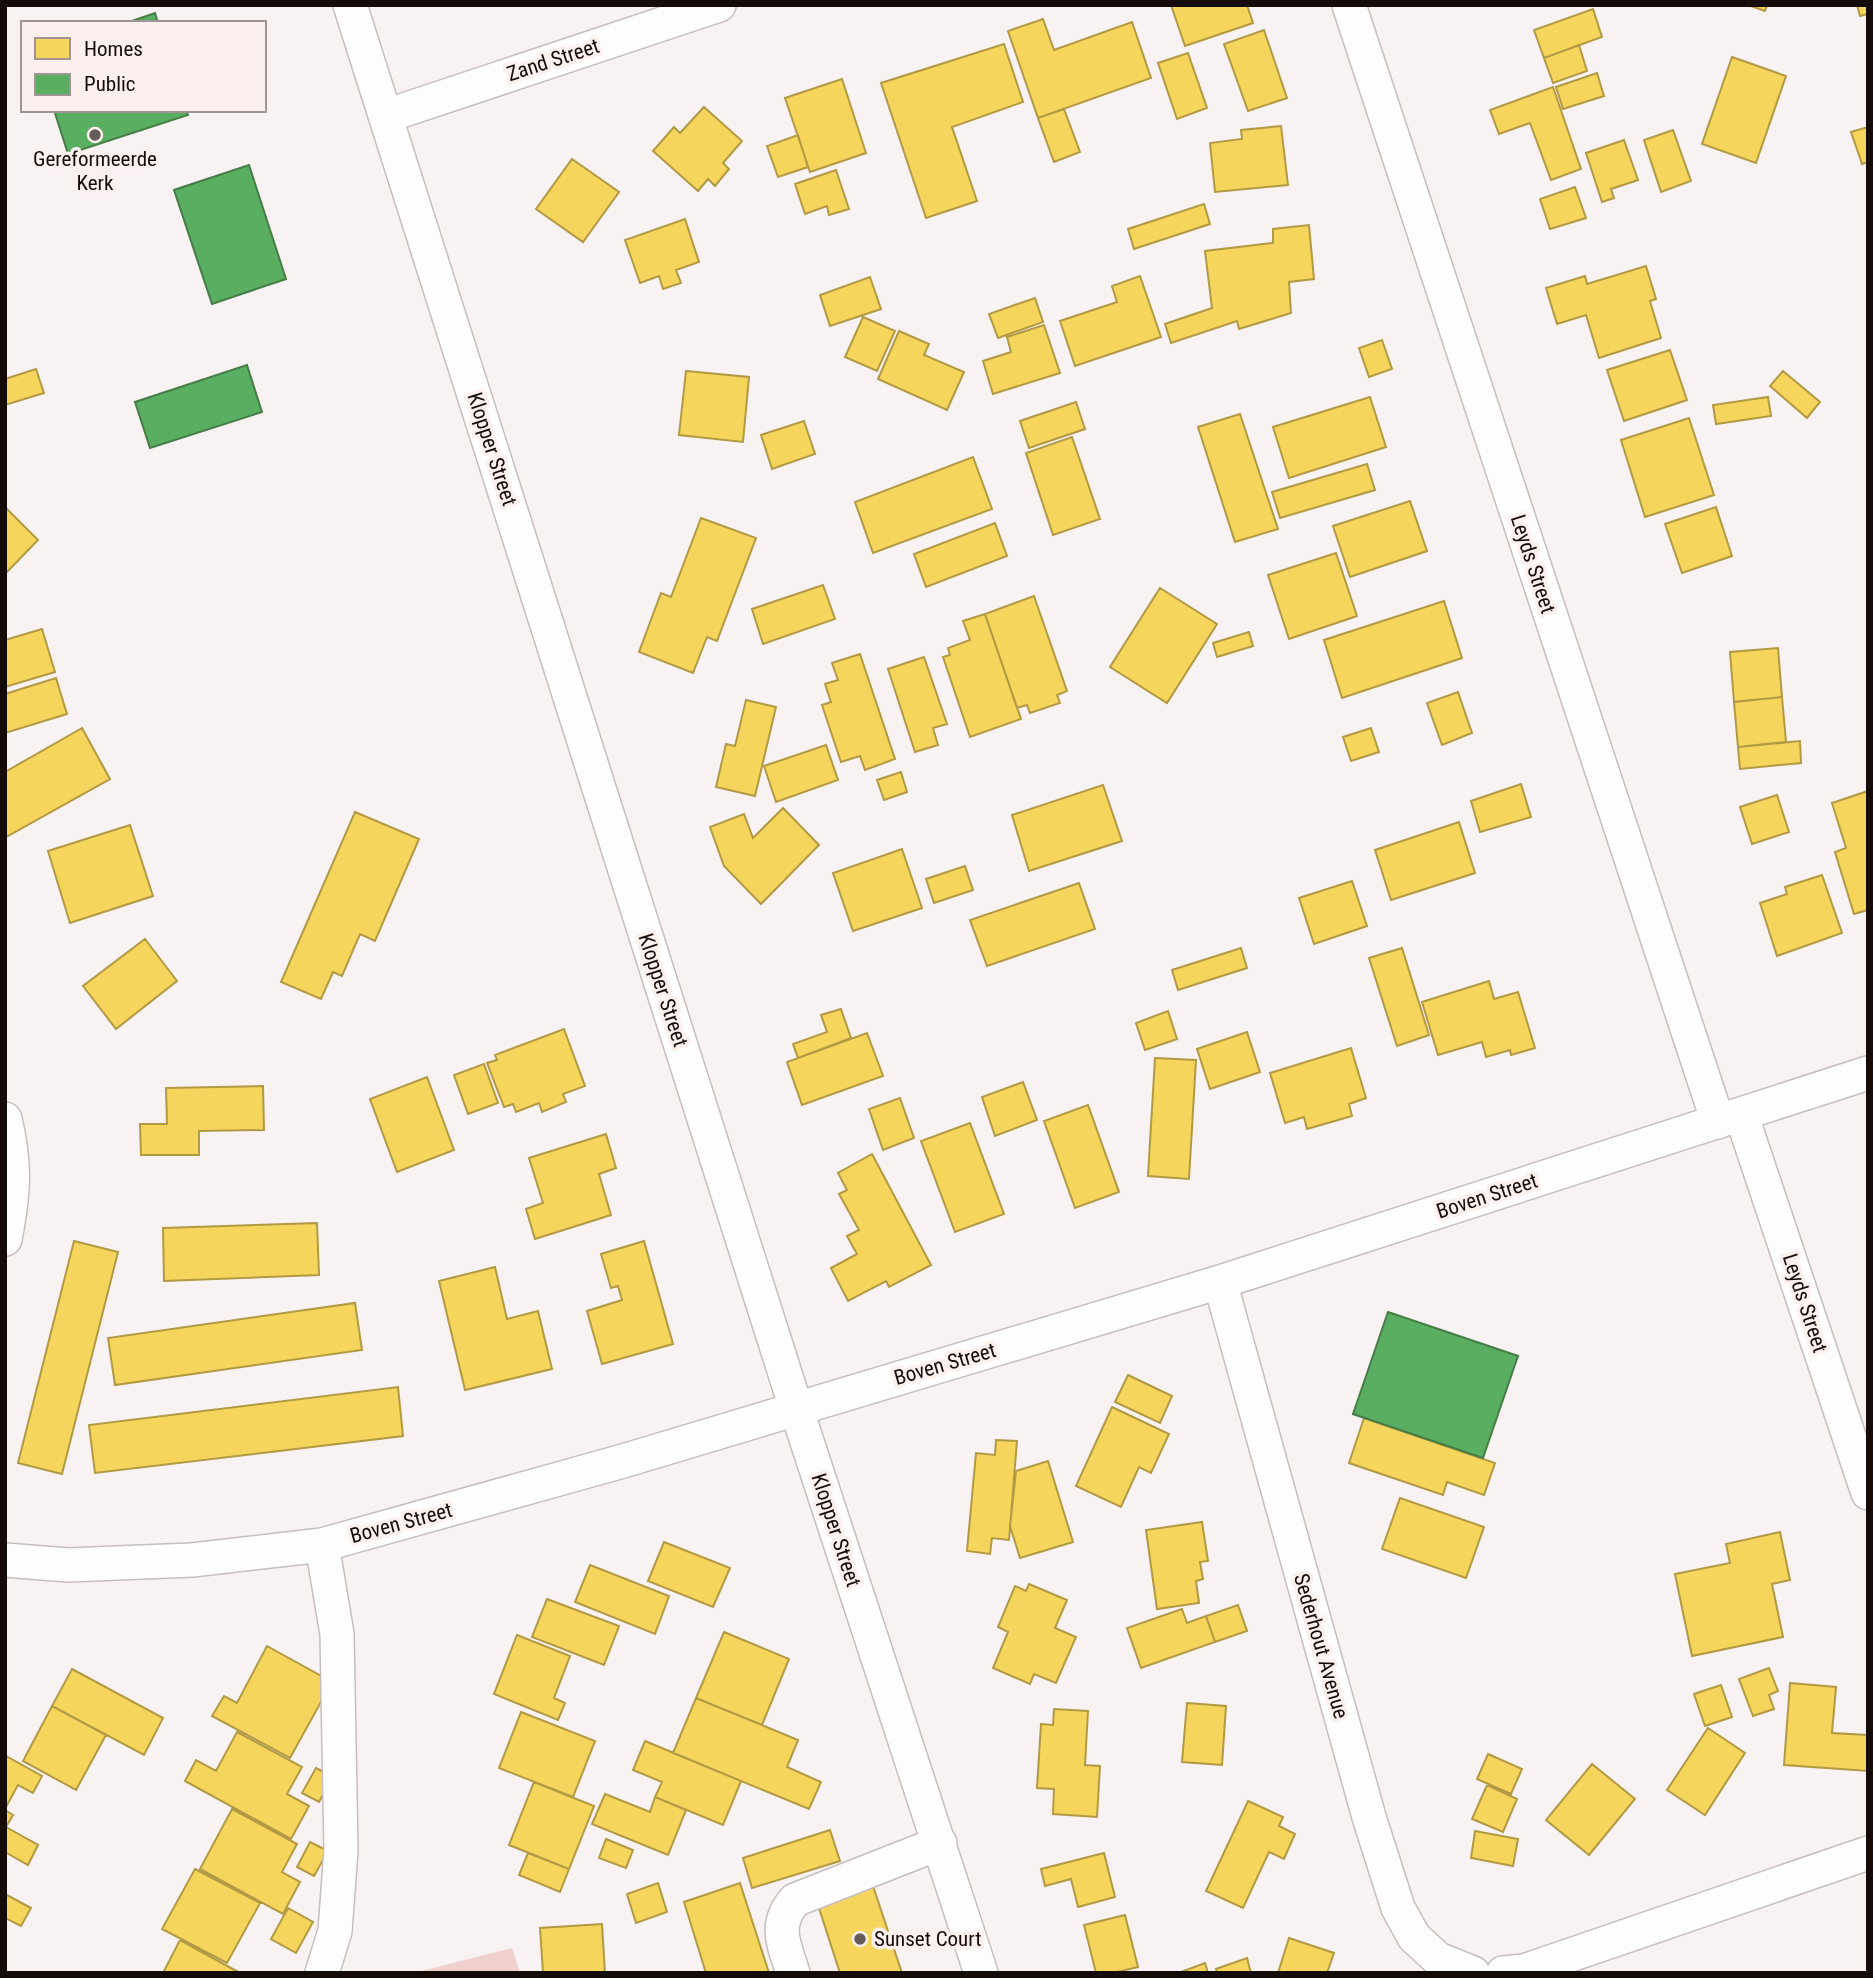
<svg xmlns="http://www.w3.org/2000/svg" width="1873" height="1978" font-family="'Roboto Condensed',sans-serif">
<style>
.green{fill:#f0d0cc}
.homes{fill:#f6d55c;stroke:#b29943;stroke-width:2}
.public{fill:#5aae61;stroke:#457d47;stroke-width:2}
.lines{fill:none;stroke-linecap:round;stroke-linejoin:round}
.street-casing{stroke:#c6bebe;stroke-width:36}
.street{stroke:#fefdfd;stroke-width:33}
.poi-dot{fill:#645c5b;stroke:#fcf0ee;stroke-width:2.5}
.labels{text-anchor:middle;stroke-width:7;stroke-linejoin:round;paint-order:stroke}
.street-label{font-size:21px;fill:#150c0a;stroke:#fcf0ee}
.poi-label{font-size:21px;fill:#150c0a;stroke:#fcf0ee}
</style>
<rect width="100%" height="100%" fill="#f8f2f2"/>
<!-- green -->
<path class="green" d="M 512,1948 L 520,1973 L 414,1973 Z"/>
<!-- homes -->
<path class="homes" d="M 1171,5 L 1247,5 L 1253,23 L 1185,46 Z
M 1748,5 L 1767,5 L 1765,11 Z
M 1857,5 L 1868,5 L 1868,14 L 1860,16 Z
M 1593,9 L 1602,37 L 1544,58 L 1534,30 Z
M 1043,19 L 1054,50 L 1132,22 L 1151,78 L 1038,118 L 1008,31 Z
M 1264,30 L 1287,98 L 1248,111 L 1224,44 Z
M 1004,44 L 1023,102 L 952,127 L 977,201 L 926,218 L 881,83 Z
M 1579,45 L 1587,71 L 1553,83 L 1544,58 Z
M 1188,53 L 1207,108 L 1177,119 L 1158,63 Z
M 1732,57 L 1786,76 L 1756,163 L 1702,144 Z
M 1597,73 L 1604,96 L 1563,109 L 1556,87 Z
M 842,79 L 866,153 L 810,172 L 785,98 Z
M 1553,87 L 1581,169 L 1551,180 L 1530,123 L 1499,134 L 1490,110 Z
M 704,107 L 742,141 L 723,163 L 729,169 L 715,186 L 708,179 L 698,191 L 653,151 L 674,127 L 680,133 Z
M 1064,109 L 1080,152 L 1054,162 L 1038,118 Z
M 1281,126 L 1288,185 L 1215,192 L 1210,143 L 1242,139 L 1241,130 Z
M 1868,127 L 1868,162 L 1862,164 L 1851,132 Z
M 1673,130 L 1691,181 L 1661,192 L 1644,140 Z
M 798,135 L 808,167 L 778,177 L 767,146 Z
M 1624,140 L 1638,180 L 1611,189 L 1614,198 L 1602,202 L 1586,153 Z
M 572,159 L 619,192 L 583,242 L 536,209 Z
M 836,170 L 849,209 L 829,215 L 827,206 L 805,214 L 795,184 Z
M 1575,187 L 1586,218 L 1550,229 L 1540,199 Z
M 1204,204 L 1210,224 L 1134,249 L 1128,229 Z
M 685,219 L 699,262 L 676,270 L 681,283 L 663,289 L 659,276 L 640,283 L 625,240 Z
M 1309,225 L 1314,279 L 1289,282 L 1291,313 L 1239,329 L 1237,321 L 1171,343 L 1165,324 L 1212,308 L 1205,251 L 1273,243 L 1273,229 Z
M 1646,266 L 1656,299 L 1650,301 L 1661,338 L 1599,358 L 1586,315 L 1557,324 L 1546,288 L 1585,276 L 1587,284 Z
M 1140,276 L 1161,337 L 1075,366 L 1060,321 L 1117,302 L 1112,286 Z
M 870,277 L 881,309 L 830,326 L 820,295 Z
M 1035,298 L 1043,322 L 998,338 L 989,314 Z
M 863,317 L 895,331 L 877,371 L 845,357 Z
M 1044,325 L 1060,373 L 993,394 L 983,361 L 1011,352 L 1007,337 Z
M 899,331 L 929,344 L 924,355 L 964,372 L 947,410 L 878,379 Z
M 1382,340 L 1392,369 L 1369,377 L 1359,348 Z
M 1670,350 L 1687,400 L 1624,421 L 1607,370 Z
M 36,369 L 44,393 L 5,405 L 5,379 Z
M 686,371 L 749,377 L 743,442 L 679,435 Z
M 1783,371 L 1820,402 L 1807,418 L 1770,386 Z
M 1370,397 L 1386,447 L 1289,478 L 1273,427 Z
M 1768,397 L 1771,416 L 1716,424 L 1713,405 Z
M 1076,402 L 1085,429 L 1029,448 L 1020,421 Z
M 1240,414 L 1278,529 L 1235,542 L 1198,427 Z
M 1689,418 L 1714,495 L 1645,517 L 1621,440 Z
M 804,421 L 815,454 L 772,469 L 761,435 Z
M 1072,437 L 1100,519 L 1053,535 L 1026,453 Z
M 973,457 L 992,509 L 873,553 L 855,502 Z
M 1367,464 L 1375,490 L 1280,518 L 1272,492 Z
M 1410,501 L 1427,551 L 1350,577 L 1333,526 Z
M 5,507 L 38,540 L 5,574 Z
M 1716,507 L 1732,556 L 1682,573 L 1665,524 Z
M 701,518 L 756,538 L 717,641 L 707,637 L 693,673 L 639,652 L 661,593 L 671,597 Z
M 995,523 L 1007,556 L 926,587 L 914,554 Z
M 1336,553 L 1357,616 L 1289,639 L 1268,575 Z
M 823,585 L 835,619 L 763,644 L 752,609 Z
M 1160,588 L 1217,624 L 1167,703 L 1110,667 Z
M 1034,596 L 1067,691 L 1057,695 L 1060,703 L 1030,713 L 1027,705 L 1017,708 L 985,614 Z
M 1444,601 L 1462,658 L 1342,698 L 1324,640 Z
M 985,614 L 1021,719 L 970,737 L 943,657 L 950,655 L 948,648 L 970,640 L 963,621 Z
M 42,629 L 55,672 L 5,687 L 5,640 Z
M 1249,632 L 1253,646 L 1217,657 L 1213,643 Z
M 1778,648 L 1782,697 L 1734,702 L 1730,652 Z
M 860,654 L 895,759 L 865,770 L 860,756 L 841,762 L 822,705 L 831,702 L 825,684 L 838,680 L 832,663 Z
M 924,657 L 947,724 L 933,728 L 938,745 L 915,752 L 888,669 Z
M 56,678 L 67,714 L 5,733 L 5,694 Z
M 1458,692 L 1472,733 L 1442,745 L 1427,703 Z
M 1782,697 L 1786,742 L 1738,747 L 1734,702 Z
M 746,700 L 776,707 L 755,796 L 716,787 L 726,744 L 735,746 Z
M 82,728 L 110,779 L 6,837 L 5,772 Z
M 1371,728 L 1379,752 L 1351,761 L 1343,737 Z
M 1800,741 L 1801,763 L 1740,769 L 1738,747 Z
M 826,745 L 838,780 L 776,802 L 764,766 Z
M 901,772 L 907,792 L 884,800 L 877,780 Z
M 1521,784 L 1531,817 L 1480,832 L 1471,801 Z
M 1103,785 L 1122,841 L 1029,871 L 1012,815 Z
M 1868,791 L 1868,910 L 1854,914 L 1835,852 L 1846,848 L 1832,803 Z
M 1777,795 L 1789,832 L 1752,844 L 1740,807 Z
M 783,808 L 819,845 L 761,904 L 724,866 L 710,827 L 744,814 L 753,838 Z
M 355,812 L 419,839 L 375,941 L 360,934 L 342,976 L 333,972 L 321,999 L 281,982 Z
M 1459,822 L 1475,873 L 1391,900 L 1375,850 Z
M 130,825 L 153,896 L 70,923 L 48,851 Z
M 902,849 L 922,908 L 853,931 L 833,873 Z
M 965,866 L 973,890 L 934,903 L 926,879 Z
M 1822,875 L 1842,933 L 1777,956 L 1760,903 L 1787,894 L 1785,887 Z
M 1352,881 L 1367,926 L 1314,944 L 1299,898 Z
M 1079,883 L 1095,929 L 987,966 L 970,920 Z
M 145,939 L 177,981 L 116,1029 L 83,986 Z
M 1241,948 L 1247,968 L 1178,990 L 1172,970 Z
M 1402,948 L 1429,1035 L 1397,1046 L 1369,958 Z
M 1489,981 L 1494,999 L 1518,992 L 1535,1048 L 1511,1055 L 1510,1050 L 1486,1057 L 1482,1042 L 1438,1055 L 1422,1002 Z
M 841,1009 L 851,1038 L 798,1058 L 793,1044 L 827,1032 L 821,1015 Z
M 1168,1011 L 1177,1039 L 1145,1050 L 1136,1023 Z
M 564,1029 L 585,1086 L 563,1094 L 566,1102 L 542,1112 L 539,1103 L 516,1112 L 513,1104 L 504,1107 L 487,1063 L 497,1060 L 495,1055 Z
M 1247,1032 L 1260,1072 L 1210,1089 L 1197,1049 Z
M 867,1033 L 883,1076 L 802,1105 L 787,1062 Z
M 1351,1048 L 1366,1098 L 1349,1104 L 1352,1116 L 1307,1129 L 1304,1117 L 1285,1123 L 1270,1073 Z
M 1155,1058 L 1196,1060 L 1189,1179 L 1148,1176 Z
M 484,1064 L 498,1103 L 468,1114 L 454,1075 Z
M 427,1077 L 454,1150 L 397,1172 L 370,1099 Z
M 1023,1082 L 1037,1120 L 995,1136 L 982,1097 Z
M 263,1086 L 264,1130 L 199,1131 L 199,1155 L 141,1155 L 140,1124 L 167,1124 L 166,1088 Z
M 900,1098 L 914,1138 L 883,1150 L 869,1109 Z
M 1088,1105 L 1119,1192 L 1075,1208 L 1044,1121 Z
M 970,1123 L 1004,1214 L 955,1232 L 921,1141 Z
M 606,1134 L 616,1168 L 599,1174 L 611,1215 L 535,1239 L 526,1209 L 543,1203 L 529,1158 Z
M 872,1154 L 931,1265 L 889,1287 L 886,1281 L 848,1301 L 831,1268 L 857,1254 L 847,1236 L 859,1230 L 839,1194 L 847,1190 L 838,1173 Z
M 317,1223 L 319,1275 L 164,1281 L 163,1228 Z
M 74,1241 L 118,1252 L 62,1474 L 18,1463 Z
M 644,1241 L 673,1344 L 602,1364 L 587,1311 L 622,1300 L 618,1286 L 611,1288 L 601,1254 Z
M 495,1267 L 507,1319 L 538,1311 L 552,1369 L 465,1390 L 439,1281 Z
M 355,1303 L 362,1350 L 115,1385 L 108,1338 Z
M 1128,1375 L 1172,1396 L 1160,1423 L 1115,1402 Z
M 398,1387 L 403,1436 L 95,1473 L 89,1425 Z
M 1112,1407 L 1169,1434 L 1151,1473 L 1139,1467 L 1121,1507 L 1076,1486 Z
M 1364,1418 L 1495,1463 L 1484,1495 L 1447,1482 L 1443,1495 L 1349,1463 Z
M 996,1440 L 1017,1441 L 1009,1540 L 992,1538 L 990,1554 L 967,1551 L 976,1453 L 995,1455 Z
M 1048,1461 L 1073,1542 L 1020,1558 L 1010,1526 L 1016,1471 Z
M 1400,1498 L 1484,1527 L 1466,1578 L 1382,1549 Z
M 1202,1522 L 1208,1561 L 1200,1562 L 1203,1579 L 1196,1581 L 1199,1603 L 1157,1609 L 1146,1530 Z
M 1780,1532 L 1790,1580 L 1772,1584 L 1783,1637 L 1692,1656 L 1675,1574 L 1730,1563 L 1726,1544 Z
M 664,1542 L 730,1568 L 713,1607 L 648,1581 Z
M 590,1565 L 669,1596 L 655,1634 L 575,1602 Z
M 1029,1584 L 1067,1600 L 1055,1628 L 1076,1637 L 1056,1683 L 1034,1674 L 1030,1684 L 993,1668 L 1008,1632 L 998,1627 L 1015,1586 L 1026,1591 Z
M 547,1599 L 619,1626 L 604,1665 L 532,1637 Z
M 1238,1605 L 1247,1631 L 1215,1642 L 1206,1616 Z
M 1182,1609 L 1187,1623 L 1206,1616 L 1215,1642 L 1141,1668 L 1127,1628 Z
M 724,1632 L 789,1659 L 762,1725 L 696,1698 Z
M 517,1635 L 570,1656 L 554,1698 L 565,1703 L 558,1720 L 494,1694 Z
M 267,1646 L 332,1682 L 290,1758 L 212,1716 L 224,1696 L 237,1703 Z
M 1769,1668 L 1778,1691 L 1769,1695 L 1774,1709 L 1753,1716 L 1739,1679 Z
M 72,1669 L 163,1718 L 144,1755 L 52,1706 Z
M 1790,1683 L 1836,1687 L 1832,1733 L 1868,1735 L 1868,1771 L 1784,1765 Z
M 1721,1685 L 1732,1717 L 1705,1726 L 1694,1694 Z
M 696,1698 L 798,1740 L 787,1767 L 821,1782 L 809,1809 L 673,1753 Z
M 1187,1703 L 1226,1706 L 1222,1765 L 1182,1762 Z
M 52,1706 L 106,1735 L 76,1790 L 23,1761 Z
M 1054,1709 L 1088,1711 L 1085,1765 L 1100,1766 L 1097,1817 L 1053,1814 L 1054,1789 L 1037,1788 L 1041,1724 L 1053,1725 Z
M 521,1712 L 595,1741 L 573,1797 L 499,1768 Z
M 1708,1728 L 1745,1753 L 1705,1815 L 1667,1790 Z
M 237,1732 L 302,1767 L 287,1794 L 309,1806 L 291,1839 L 185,1781 L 196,1760 L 216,1771 Z
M 645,1741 L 741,1781 L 723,1825 L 655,1797 L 662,1782 L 633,1770 Z
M 1488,1754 L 1522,1769 L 1511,1794 L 1477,1779 Z
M 6,1756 L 42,1776 L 33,1793 L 18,1785 L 6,1807 Z
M 1592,1764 L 1635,1799 L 1589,1855 L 1546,1820 Z
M 316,1768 L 333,1777 L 319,1802 L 302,1793 Z
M 534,1782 L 594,1806 L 569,1869 L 509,1845 Z
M 1487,1785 L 1517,1799 L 1503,1832 L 1472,1819 Z
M 605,1794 L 650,1812 L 655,1797 L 686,1810 L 668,1855 L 592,1824 Z
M 1248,1801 L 1283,1817 L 1279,1826 L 1295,1834 L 1284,1859 L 1269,1852 L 1243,1908 L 1206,1891 Z
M 232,1809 L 297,1844 L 282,1872 L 300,1882 L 283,1914 L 200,1869 Z
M 5,1810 L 13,1815 L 6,1827 L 38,1845 L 28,1865 L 5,1852 Z
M 830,1830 L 840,1861 L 752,1888 L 743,1858 Z
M 1475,1831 L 1518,1839 L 1513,1866 L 1471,1858 Z
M 606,1839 L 633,1850 L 626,1868 L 599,1858 Z
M 310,1842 L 328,1851 L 314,1876 L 297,1867 Z
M 528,1853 L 569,1869 L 560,1892 L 519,1875 Z
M 1104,1853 L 1115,1897 L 1078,1907 L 1071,1879 L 1045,1886 L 1041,1869 Z
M 195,1869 L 260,1903 L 227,1963 L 162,1929 Z
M 658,1883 L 667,1912 L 636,1923 L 627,1894 Z
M 740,1883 L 769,1973 L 706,1973 L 684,1902 Z
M 873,1886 L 902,1973 L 840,1973 L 818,1905 Z
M 5,1894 L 31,1908 L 21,1926 L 5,1918 Z
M 288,1908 L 313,1922 L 296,1953 L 271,1939 Z
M 1125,1915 L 1138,1967 L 1113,1973 L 1096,1973 L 1084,1925 Z
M 602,1924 L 605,1973 L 543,1973 L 540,1928 Z
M 1289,1938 L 1334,1953 L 1327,1973 L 1278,1973 Z
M 180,1940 L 240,1973 L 163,1973 Z
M 1247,1958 L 1251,1973 L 1217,1973 L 1216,1969 Z
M 1205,1963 L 1208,1973 L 1181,1973 L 1181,1972 Z"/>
<!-- public -->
<path class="public" d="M 155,13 L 158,23 L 126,23 Z
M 54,110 L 186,110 L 188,115 L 68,154 Z
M 249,165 L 286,279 L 212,304 L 174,190 Z
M 247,365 L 262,412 L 150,448 L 135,402 Z
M 1388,1312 L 1518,1356 L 1483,1458 L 1353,1414 Z"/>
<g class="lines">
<!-- street casing -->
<g class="street-casing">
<path id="street" d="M 350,5 L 796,1408 L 981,1973
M 1349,5 L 1718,1122
M 386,116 L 719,5
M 1741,1114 L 1868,1493
M 5,1119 C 16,1166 14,1192 5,1239
M 1220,1282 L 1369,1817 L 1398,1908 L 1414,1937 L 1438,1959 L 1473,1973
M 322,1545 L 337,1634 L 341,1850 L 335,1931 L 322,1973
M 5,1560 L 68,1565 L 192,1560 L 322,1545 L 623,1461 L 1220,1282 L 1868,1073
M 793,1973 C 784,1944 773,1925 795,1900 L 940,1843
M 1503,1973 L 1524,1971 L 1868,1853"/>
</g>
<!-- street -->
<use href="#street" class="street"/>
</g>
<!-- markers -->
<g class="poi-dot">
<circle cx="95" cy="135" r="7"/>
<circle cx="860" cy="1939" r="7"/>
</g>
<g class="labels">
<!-- street labels -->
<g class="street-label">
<text transform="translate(553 60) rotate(-18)" y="7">Zand Street</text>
<text transform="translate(492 449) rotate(72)" y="7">Klopper Street</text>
<text transform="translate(1533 564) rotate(72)" y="7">Leyds Street</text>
<text transform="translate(663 990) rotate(72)" y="7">Klopper Street</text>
<text transform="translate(1487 1196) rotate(-18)" y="7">Boven Street</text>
<text transform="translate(1805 1303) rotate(72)" y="7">Leyds Street</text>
<text transform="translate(945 1364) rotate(-16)" y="7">Boven Street</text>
<text transform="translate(401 1523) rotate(-15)" y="7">Boven Street</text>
<text transform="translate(836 1530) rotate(72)" y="7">Klopper Street</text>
<text transform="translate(1321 1646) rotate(74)" y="7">Sederhout Avenue</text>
</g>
<!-- poi labels -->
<g class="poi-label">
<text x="95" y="166">Gereformeerde<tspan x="95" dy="24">Kerk</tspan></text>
<text x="874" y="1946" text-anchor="start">Sunset Court</text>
</g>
</g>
<!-- border -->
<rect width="1873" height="1978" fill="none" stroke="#150c0a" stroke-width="14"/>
<!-- legend -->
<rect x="21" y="21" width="245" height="91" fill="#fcf0ee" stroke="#a09593" stroke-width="2"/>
<rect x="35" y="38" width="35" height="21" fill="#f6d55c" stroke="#a09593" stroke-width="2"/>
<text x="84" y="56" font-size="21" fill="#150c0a">Homes</text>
<rect x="35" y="74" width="35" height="21" fill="#5aae61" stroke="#a09593" stroke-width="2"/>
<text x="84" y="91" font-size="21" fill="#150c0a">Public</text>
</svg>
